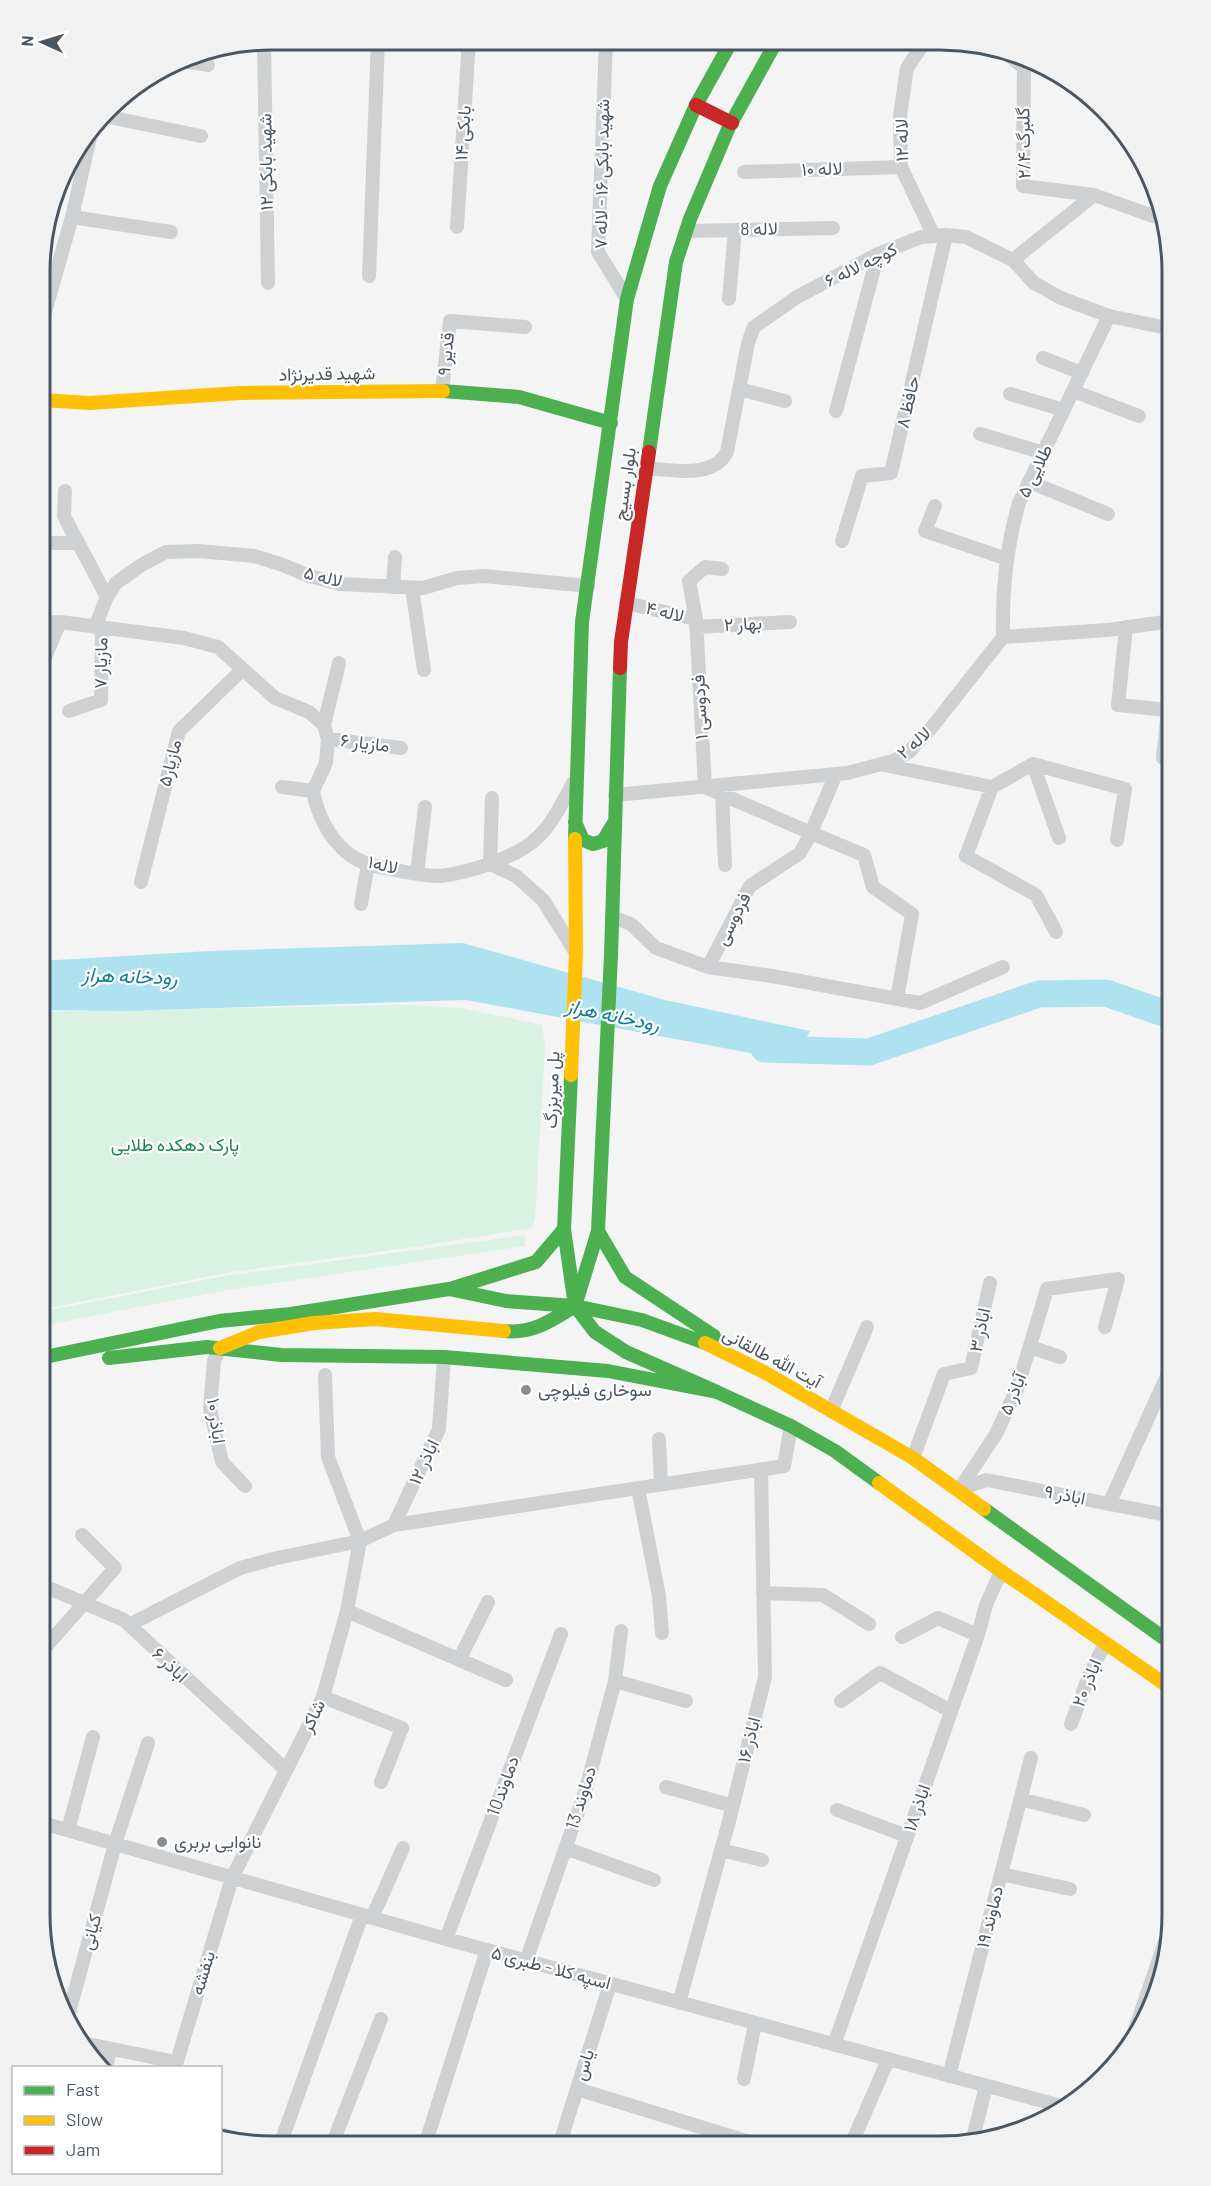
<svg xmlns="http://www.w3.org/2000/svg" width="1211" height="2186" font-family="Barlow,Vazirmatn,sans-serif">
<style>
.green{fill:#d9f2e3}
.water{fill:#aee2f0}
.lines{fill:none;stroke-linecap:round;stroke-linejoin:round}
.river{stroke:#aee2f0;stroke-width:27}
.street{stroke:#ced0d2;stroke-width:14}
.fast{stroke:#4caf50;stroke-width:14}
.slow{stroke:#ffc107;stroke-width:14}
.jam{stroke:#c62828;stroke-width:14}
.poi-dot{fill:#868d94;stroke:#fff;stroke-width:2}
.labels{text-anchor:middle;stroke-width:4.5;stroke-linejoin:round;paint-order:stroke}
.street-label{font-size:18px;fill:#4a5661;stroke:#fff}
.park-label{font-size:18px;fill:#17864f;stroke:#fff}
.poi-label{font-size:18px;fill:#4a5661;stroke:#fff;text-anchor:start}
.water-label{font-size:20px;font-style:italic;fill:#0c7c9b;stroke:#fff}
.rim{fill:none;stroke:#4a5661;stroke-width:3}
</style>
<rect width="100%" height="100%" fill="#f4f4f4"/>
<!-- green -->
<path class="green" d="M 405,1005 L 461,1008 L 542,1025 L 545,1045 L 535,1219 L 532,1228 L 414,1247 L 231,1272 L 40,1310 L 40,1012 Z
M 525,1235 L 525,1246 L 228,1290 L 40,1326 L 40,1312 L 224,1276 Z"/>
<!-- water -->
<path class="water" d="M 463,943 L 665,1000 L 810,1031 L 794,1061 L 466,1000 L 123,1011 L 40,1010 L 40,961 L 210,951 Z"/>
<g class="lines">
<!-- river -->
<path class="river" d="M 764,1049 L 869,1052 L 1039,994 L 1106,993 L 1172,1016"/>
<!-- street -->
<path class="street" d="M 264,41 L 268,283
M 606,41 L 598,252 L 627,299
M 924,43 L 907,68 L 900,116 L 901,167 L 934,236
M 1002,49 L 1024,68 L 1023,186 L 1094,195 L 1153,216
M 177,60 L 208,65
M 104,116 L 201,136
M 744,172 L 901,167
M 72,217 L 171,232
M 457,227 L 469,40
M 686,231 L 833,228
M 1013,260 L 1094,195
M 369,276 L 378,40
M 729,299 L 735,230
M 41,326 L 72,217 L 91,133
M 1043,358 L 1082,373
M 739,389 L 785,401
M 442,391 L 450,321 L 525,327
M 1073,391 L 1139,416
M 1010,394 L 1064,410
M 836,411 L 878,254
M 980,434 L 1044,453
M 646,468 C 672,470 713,479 727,452 L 748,343 L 754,327 L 797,297 L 878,254 L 921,237 L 946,235 L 966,237 L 1013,260 L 1034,283 L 1061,298 L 1109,316 L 1172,329
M 1030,482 L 1108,514
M 65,491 L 64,516 L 107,597
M 935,506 L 925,531 L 1007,559
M 842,541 L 862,476 L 891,473 L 946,235
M 41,543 L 78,543
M 393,587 L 395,557
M 412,588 L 424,670
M 626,603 L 696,619 L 705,787 L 811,833 L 836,774
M 696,619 L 689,581 L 705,567 L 722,569
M 1171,621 L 1172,603
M 41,623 L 60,622 L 184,638 L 218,647 L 275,698 L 309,712 L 324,725 L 328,739 L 326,763 L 313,791
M 95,627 L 107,597 L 116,583 L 143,564 L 166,552 L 199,551 L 254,556 L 283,565 L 309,576 L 340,584 L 423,588 L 457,578 L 484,576 L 588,586
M 696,627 L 790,622
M 1126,627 L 1118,705 L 1168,710 L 1163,758
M 1003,637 C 1002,591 1006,547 1019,503 L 1109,316
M 1003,637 L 1108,630 L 1172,621
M 40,669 L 60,622
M 69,711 L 101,700 L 102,628
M 324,725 L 339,663
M 328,739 L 401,748
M 1033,764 L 1059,838
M 884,765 L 992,787 L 966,856 L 1036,895 L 1056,932
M 282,787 L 313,791
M 992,787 L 1033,764 L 1125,789 L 1117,840
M 313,791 C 317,813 328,836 345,851 C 351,856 361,862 369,864 C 381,868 430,877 441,876 C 470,872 517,858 538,837 C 553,823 563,801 573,783
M 615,795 L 847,773 L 893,761 L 909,752 L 932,727 L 1003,637
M 722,795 L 725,865
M 490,864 L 516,876 L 543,900 L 574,950
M 490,864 L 492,798
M 417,873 L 425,807
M 141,882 L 179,731 L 243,669
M 361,904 L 368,864
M 612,917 L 631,924 L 656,948 L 708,967 L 772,976 L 920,1003 L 1003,967
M 708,967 L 750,886 L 800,853 L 811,833 L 864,855 L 873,887 L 912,914 L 897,999
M 1030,1347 L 1060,1357
M 220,1348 L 214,1361 L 210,1409 L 222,1462 L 245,1486
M 325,1375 L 328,1457 L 360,1541
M 831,1411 L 867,1327
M 659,1439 L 661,1484
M 913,1458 L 944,1374 L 971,1368 L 990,1283
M 638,1488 L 659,1596 L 662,1633
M 959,1490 L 996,1434 L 1017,1389 L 1047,1289 L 1118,1279 L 1105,1327
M 959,1490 L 986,1480 L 1172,1516
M 1109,1504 L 1167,1376
M 394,1525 L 784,1466 L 791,1426
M 39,1584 L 124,1620 L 286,1770
M 763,1593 L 823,1595 L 869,1624
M 347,1611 L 506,1680
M 129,1625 L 240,1568 L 277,1558 L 360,1541 L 394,1525 L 439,1429 L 444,1357
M 902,1637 L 938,1618 L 978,1635
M 43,1650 L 115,1568 L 82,1535
M 459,1660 L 488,1602
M 615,1681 L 686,1701
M 323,1697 L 402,1728 L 381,1782
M 841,1701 L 880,1673 L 951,1711
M 1071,1724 L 1089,1676 L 1105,1643
M 666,1787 L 733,1806
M 1020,1799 L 1084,1815
M 837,1810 L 907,1836
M 39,1822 L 446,1939 L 1065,2107
M 68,1830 L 93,1737
M 565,1848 L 654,1880
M 721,1850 L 762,1860
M 1001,1874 L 1070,1889
M 372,1918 L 403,1848
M 446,1939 L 561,1634
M 526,1961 L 585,1792 L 615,1681 L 621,1631
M 679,2003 L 728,1825 L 765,1677 L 761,1469
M 67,2020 L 115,1844 L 148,1743
M 78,2042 L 176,2062
M 1130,2044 L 1171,1924
M 834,2045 L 978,1635 L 986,1605 L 1001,1571
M 106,2068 L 110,2049
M 175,2068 L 232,1878 L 323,1697 L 347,1611 L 360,1541
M 949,2076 L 1031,1758
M 744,2079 L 755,2024
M 577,2089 L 756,2144
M 220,2134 L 253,2145
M 972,2142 L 986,2086
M 280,2145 L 362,1915
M 332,2145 L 381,2019
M 425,2145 L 487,1950
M 559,2146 L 610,1984
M 850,2147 L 888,2060"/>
<!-- fast -->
<path class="fast" d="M 443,391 L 519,397 L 611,423
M 649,452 L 676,262 L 690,219 L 729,127 L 776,42
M 575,822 L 583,840 L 593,844 L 603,841 L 614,823
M 575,839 L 582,622 L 627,299 L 660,186 L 696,105 L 731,42
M 571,1075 L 564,1229 L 575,1306 L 595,1332 L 626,1352 L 717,1392
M 598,1231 L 625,1277 L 714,1336
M 453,1288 L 536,1262 L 564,1229
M 504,1331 C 532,1334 551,1321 575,1306 L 598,1231 L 611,955 L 620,668
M 40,1358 L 219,1321 L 291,1314 L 449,1289 L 506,1301 L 575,1306 L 642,1320 L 705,1343
M 109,1358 L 207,1347 L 281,1355 L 444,1357 L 608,1371 L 717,1392 L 791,1426 L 835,1451 L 879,1483
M 984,1509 L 1172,1644"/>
<!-- slow -->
<path class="slow" d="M 41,400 L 90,403 L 240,393 L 443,391
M 571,1075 L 576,952 L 575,839
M 705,1343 L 764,1372 L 913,1458 L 984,1509
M 220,1348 L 259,1332 L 314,1323 L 375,1319 L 504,1331
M 879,1483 L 1001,1571 L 1172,1689"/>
<!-- jam -->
<path class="jam" d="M 696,105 L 732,123
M 620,668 L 621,642 L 649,452"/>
</g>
<!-- markers -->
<g class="poi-dot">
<circle cx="526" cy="1390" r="6"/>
<circle cx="162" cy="1842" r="6"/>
</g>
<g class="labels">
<!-- street labels -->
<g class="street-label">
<text transform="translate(463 133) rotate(-86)" y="6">بابکی ۱۴</text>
<text transform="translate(902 140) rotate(-91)" y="6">لاله ۱۲</text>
<text transform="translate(1024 143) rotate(-91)" y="6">گلبرگ ۲/۴</text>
<text transform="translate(266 162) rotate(-91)" y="6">شهید بابکی ۱۲</text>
<text transform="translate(822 169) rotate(-2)" y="6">لاله ۱۰</text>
<text transform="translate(602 174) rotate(-89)" y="6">شهید بابکی ۱۶ - لاله ۷</text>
<text transform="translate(759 229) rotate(-1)" y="6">لاله 8</text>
<text transform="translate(861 265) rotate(-26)" y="6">کوچه لاله ۶</text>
<text transform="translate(446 354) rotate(-84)" y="6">قدیر ۹</text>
<text transform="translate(327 374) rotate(-1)" y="6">شهید قدیرنژاد</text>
<text transform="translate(908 402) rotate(-77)" y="6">حافظ ۸</text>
<text transform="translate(1035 471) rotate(-64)" y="6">طلایی ۵</text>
<text transform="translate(625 484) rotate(-82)" y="6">بلوار بسیج</text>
<text transform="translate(323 577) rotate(14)" y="6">لاله ۵</text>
<text transform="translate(665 612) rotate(14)" y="6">لاله ۴</text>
<text transform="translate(743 624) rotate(-3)" y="6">بهار ۲</text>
<text transform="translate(101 663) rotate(-89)" y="6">مازیار ۷</text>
<text transform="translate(700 707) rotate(-93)" y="6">فردوسی ۱</text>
<text transform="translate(365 743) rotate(7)" y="6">مازیار ۶</text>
<text transform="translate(914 743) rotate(-41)" y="6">لاله ۲</text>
<text transform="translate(170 763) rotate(-76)" y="6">مازیار۵</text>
<text transform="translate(383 865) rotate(13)" y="6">لاله۱</text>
<text transform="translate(733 919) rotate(-63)" y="6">فردوسی</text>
<text transform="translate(552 1090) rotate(-88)" y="6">پل میربزرگ</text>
<text transform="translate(980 1330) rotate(-78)" y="6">اباذر ۳</text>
<text transform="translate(772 1358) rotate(28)" y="6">آیت الله طالقانی</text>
<text transform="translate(1013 1394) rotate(-68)" y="6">آباذر ۵</text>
<text transform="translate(216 1421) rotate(82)" y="6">اباذر ۱۰</text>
<text transform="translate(424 1462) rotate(-65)" y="6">اباذر ۱۲</text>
<text transform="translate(1065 1495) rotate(11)" y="6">اباذر ۹</text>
<text transform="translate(170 1665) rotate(44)" y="6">اباذر ۶</text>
<text transform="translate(1087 1683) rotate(-68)" y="6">اباذر ۲۰</text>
<text transform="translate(313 1716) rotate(-64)" y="6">شاکر</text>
<text transform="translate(749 1740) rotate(-76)" y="6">اباذر ۱۶</text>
<text transform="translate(503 1786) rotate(-70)" y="6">دماوند10</text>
<text transform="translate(581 1798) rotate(-73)" y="6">دماوند 13</text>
<text transform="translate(917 1808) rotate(-71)" y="6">اباذر ۱۸</text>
<text transform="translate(990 1917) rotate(-76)" y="6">دماوند ۱۹</text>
<text transform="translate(91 1932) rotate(-75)" y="6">کیانی</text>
<text transform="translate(551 1968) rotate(15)" y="6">اسپه کلا - طبری ۵</text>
<text transform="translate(203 1973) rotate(-73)" y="6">بنفشه</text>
<text transform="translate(584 2065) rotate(-73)" y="6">یاس</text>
</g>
<!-- park labels -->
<g class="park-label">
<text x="175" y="1151">پارک دهکده طلایی</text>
</g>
<!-- poi labels -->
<g class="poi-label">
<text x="538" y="1396">سوخاری فیلوچی</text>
<text x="174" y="1848">نانوایی بربری</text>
</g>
<!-- water labels -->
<g class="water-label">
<text transform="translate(130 976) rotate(2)" y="7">رودخانه هراز</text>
<text transform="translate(613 1015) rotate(12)" y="7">رودخانه هراز</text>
</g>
</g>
<!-- crop -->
<path d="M0 0H1211V2186H0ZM272 50H940A222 222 0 0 1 1162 272V1914A222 222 0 0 1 940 2136H272A222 222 0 0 1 50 1914V272A222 222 0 0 1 272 50Z" fill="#f1f1f2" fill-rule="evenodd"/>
<path class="rim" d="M272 50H940A222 222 0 0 1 1162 272V1914A222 222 0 0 1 940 2136H272A222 222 0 0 1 50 1914V272A222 222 0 0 1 272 50Z"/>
<!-- legend -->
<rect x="12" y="2066" width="210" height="108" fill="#ffffff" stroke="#b7bbc0" stroke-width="1.5"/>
<rect x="24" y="2086" width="30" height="9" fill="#4caf50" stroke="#b7bbc0" stroke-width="1.5"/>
<text x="66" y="2096" font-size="18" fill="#4a5661">Fast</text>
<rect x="24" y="2116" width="30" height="9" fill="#ffc107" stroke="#b7bbc0" stroke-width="1.5"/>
<text x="66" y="2126" font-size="18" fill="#4a5661">Slow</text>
<rect x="24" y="2146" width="30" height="9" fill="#c62828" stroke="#b7bbc0" stroke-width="1.5"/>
<text x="66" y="2156" font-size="18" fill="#4a5661">Jam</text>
<!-- north arrow -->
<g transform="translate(42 42) rotate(274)" stroke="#ffffff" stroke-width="4.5" paint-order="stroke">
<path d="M0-4.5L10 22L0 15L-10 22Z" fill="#4a5661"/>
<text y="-9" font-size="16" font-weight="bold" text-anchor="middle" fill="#4a5661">N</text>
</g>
</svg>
